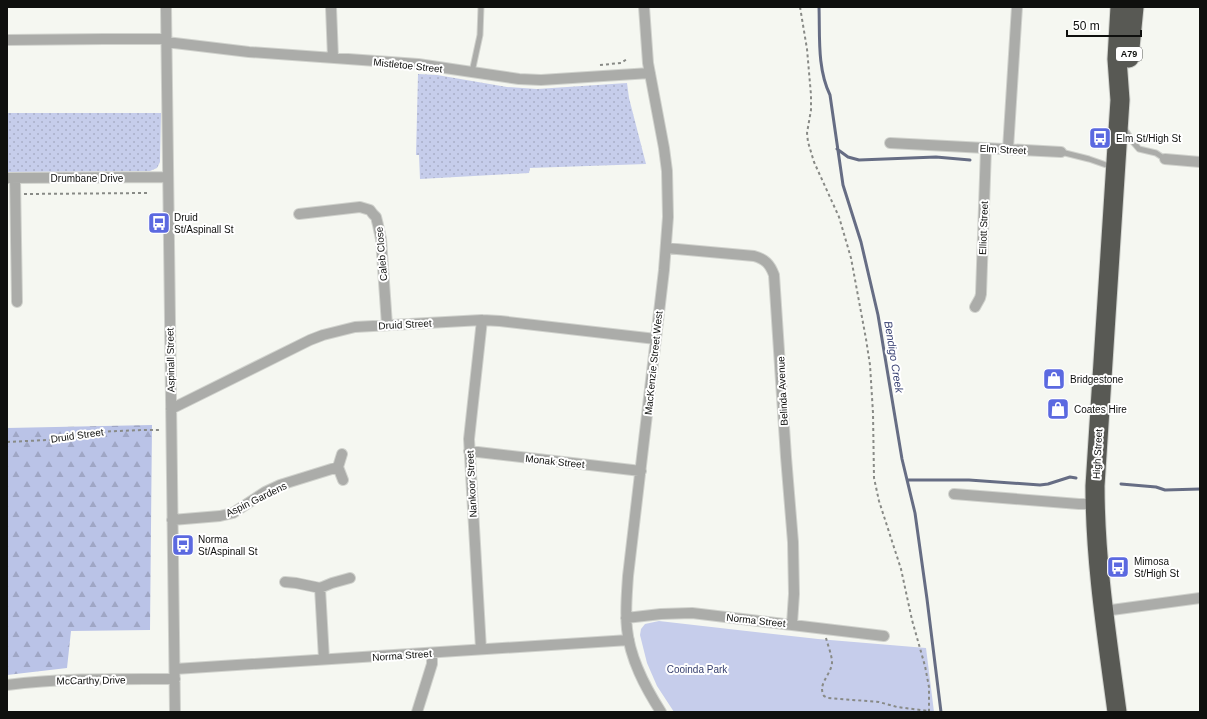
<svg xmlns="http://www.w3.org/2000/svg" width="1207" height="719" font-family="Helvetica,sans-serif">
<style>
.grass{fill:url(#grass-dots)}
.forest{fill:url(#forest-firs)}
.park{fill:#c6cdeb}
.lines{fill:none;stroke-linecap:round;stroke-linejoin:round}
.stream{stroke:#666d84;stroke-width:3}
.lane-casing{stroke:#d0d2cd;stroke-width:7}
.street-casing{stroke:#d0d2cd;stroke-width:12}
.highway-casing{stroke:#d0d2cd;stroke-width:21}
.path{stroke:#888a86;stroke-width:2;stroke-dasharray:3 3;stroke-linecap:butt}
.lane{stroke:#abaca9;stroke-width:5}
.street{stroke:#abaca9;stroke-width:10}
.highway{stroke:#585954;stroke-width:19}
.labels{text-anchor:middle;stroke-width:4;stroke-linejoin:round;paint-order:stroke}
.shield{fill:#fff;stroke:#575856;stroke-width:1}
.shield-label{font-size:9px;font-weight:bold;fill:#0f100e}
.street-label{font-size:10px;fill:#0f100e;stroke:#fff}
.poi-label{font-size:10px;fill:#0f100e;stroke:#fff;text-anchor:start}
.park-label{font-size:10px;fill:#37406f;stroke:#fff}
.water-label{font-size:11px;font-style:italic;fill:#3d4676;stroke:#fff}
</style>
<defs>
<pattern id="grass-dots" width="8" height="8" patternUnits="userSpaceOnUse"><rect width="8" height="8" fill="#c6cdeb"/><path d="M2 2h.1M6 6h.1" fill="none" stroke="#a9afc8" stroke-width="1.8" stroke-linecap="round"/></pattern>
<pattern id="forest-firs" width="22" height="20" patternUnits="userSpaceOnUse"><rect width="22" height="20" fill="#bac3e7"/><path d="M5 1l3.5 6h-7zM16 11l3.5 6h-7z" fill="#9fa6c5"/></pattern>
</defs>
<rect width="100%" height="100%" fill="#f5f7f1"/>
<!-- grass -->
<path class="grass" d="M 418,74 L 437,75 L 507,87 L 537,89 L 627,83 L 629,98 L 646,164 L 530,168 L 529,173 L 420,179 L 419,155 L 416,155 Z
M 7,113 L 161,113 L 160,162 L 157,168 L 150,171 L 7,172 Z"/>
<!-- forest -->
<path class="forest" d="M 152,425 L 150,630 L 71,631 L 67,668 L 7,675 L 7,428 Z"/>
<!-- park -->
<path class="park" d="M 659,621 L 818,639 L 926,648 L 934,712 L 674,712 L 657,686 L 647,663 L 640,635 L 641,629 L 645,624 Z"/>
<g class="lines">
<!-- stream -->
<path class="stream" d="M 819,7 C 820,36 817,68 830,95 L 843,185 L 861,242 L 878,315 L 902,459 L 915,513 L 927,599 L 941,712
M 837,149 L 848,157 L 859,160 L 936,157 L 970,160
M 907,480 L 969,480 L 1040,485 L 1048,484 L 1070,477 L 1076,478
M 1121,484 L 1156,487 L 1165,490 L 1200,489"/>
<!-- lane casing -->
<g class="lane-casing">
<path id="lane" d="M 472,72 L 480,35 L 481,7
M 1124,128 L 1133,142 L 1139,149 L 1156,153 L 1165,159
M 1061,152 L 1089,159 L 1112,167"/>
</g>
<!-- street casing -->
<g class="street-casing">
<path id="street" d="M 166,7 L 175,712
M 331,7 L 333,58
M 644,7 L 648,63 L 664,148 L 667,171 L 668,217 L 664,270 L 628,576 C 627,593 625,611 627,629 C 630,659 645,687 661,712
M 7,40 L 104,39 L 166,39
M 166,42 L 249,52 L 418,64 L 519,79 L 541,80 L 650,73
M 890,143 L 1061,152
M 1008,149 L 1017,7
M 1165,159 L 1200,162
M 7,178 L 168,177
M 15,178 L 17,302
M 299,214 L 360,207 L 370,210 L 373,214 L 376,217 L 378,225 L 381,239 L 387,325
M 666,248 L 754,256 C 765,259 770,264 774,275 L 786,457 L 793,542 L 794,594 L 792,624
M 975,307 L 980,298 L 981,294 L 986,148
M 171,409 L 310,340 L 323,335 L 355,327 L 482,320 L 500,321 L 656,339
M 469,451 L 641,471
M 342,454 L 338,467 L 343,480
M 954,494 L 1079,504 L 1095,504
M 172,520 L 220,516 L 233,513 L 265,492 L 280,485 L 338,467
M 285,582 L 296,583 L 320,588
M 1104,611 L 1200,598
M 626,618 L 661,614 L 692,613 L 884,636
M 481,649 L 469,439 L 482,320
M 324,659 L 320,588 L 332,583 L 350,578
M 175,669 L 629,640
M 7,685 C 62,678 119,679 175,679
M 417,712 L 432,664 L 432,653"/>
</g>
<!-- highway casing -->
<g class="highway-casing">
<path id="highway" d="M 1129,58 L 1134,7
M 1117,712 C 1107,637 1095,562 1095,486 L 1120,100 L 1117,59 L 1120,7"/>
</g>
<!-- path -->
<path class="path" d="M 800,7 L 807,49 L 811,95 L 811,110 L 807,133 L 808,142 L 814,162 L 839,217 L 851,258 L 866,339 L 870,365 L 873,413 L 874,478 L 879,501 L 901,569 L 912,620 L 925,666 L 929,687 L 929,712
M 600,65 L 621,63 L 627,59
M 24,194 L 147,193
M 7,442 L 67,439 L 92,432 L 144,430 L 161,430
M 826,638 C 828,646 832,655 832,663 C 831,675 817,684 824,696 L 828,698 L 879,702 L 897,707 L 929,711"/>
<!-- lane -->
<use href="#lane" class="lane"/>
<!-- street -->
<use href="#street" class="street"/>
<!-- highway -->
<use href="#highway" class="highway"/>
</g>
<!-- icons -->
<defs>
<g id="bus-square" transform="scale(1.15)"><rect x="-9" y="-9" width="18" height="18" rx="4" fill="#5b69e0" stroke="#fff"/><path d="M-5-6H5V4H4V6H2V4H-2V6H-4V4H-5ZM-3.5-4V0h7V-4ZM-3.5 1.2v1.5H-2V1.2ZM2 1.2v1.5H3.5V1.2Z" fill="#fff"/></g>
<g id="shop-square" transform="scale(1.15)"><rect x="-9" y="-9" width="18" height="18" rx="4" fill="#5b69e0" stroke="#fff"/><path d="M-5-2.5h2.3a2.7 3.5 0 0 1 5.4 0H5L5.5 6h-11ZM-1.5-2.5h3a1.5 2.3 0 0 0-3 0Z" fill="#fff"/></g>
</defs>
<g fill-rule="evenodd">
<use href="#bus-square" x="1100" y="138"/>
<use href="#bus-square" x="159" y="223"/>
<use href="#shop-square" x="1054" y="379"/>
<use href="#shop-square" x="1058" y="409"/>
<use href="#bus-square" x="183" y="545"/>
<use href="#bus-square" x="1118" y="567"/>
</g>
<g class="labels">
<!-- shield labels -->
<rect class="shield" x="1116" y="47" width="26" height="14" rx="3"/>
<g class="shield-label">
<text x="1129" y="57">A79</text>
</g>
<!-- street labels -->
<g class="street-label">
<text transform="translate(408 65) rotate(6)" y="4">Mistletoe Street</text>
<text transform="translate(1003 149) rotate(3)" y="4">Elm Street</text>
<text x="87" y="182">Drumbane Drive</text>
<text transform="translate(983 228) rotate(-88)" y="4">Elliott Street</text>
<text transform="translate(381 254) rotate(-95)" y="4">Caleb Close</text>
<text transform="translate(405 324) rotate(-3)" y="4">Druid Street</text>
<text transform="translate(170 360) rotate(-91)" y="4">Aspinall Street</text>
<text transform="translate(653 363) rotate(-84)" y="4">MacKenzie Street West</text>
<text transform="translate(782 391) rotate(-93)" y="4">Belinda Avenue</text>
<text transform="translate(77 435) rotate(-8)" y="4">Druid Street</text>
<text transform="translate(1097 454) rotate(-87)" y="4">High Street</text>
<text transform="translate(555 461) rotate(6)" y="4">Monak Street</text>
<text transform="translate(471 484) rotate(-93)" y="4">Nankoor Street</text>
<text transform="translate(256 499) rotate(-26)" y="4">Aspin Gardens</text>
<text transform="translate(756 620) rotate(6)" y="4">Norma Street</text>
<text transform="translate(402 655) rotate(-4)" y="4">Norma Street</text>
<text transform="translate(91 680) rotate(-1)" y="4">McCarthy Drive</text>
</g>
<!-- poi labels -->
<g class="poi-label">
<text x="1116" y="142">Elm St/High St</text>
<text x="174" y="221">Druid<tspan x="174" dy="12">St/Aspinall St</tspan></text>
<text x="1070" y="383">Bridgestone</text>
<text x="1074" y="413">Coates Hire</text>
<text x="198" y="543">Norma<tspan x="198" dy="12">St/Aspinall St</tspan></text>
<text x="1134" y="565">Mimosa<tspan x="1134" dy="12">St/High St</tspan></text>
</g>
<!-- park labels -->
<g class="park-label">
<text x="697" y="673">Cooinda Park</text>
</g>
<!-- water labels -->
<g class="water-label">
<text transform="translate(894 357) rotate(81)" y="4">Bendigo Creek</text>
</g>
</g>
<!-- border -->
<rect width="1207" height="719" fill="none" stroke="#0f100e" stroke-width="16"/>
<!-- scale -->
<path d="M1067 30v6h74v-6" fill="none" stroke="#0f100e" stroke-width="2"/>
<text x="1073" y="30" font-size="12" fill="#0f100e" stroke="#ffffff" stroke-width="3" paint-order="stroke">50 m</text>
</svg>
